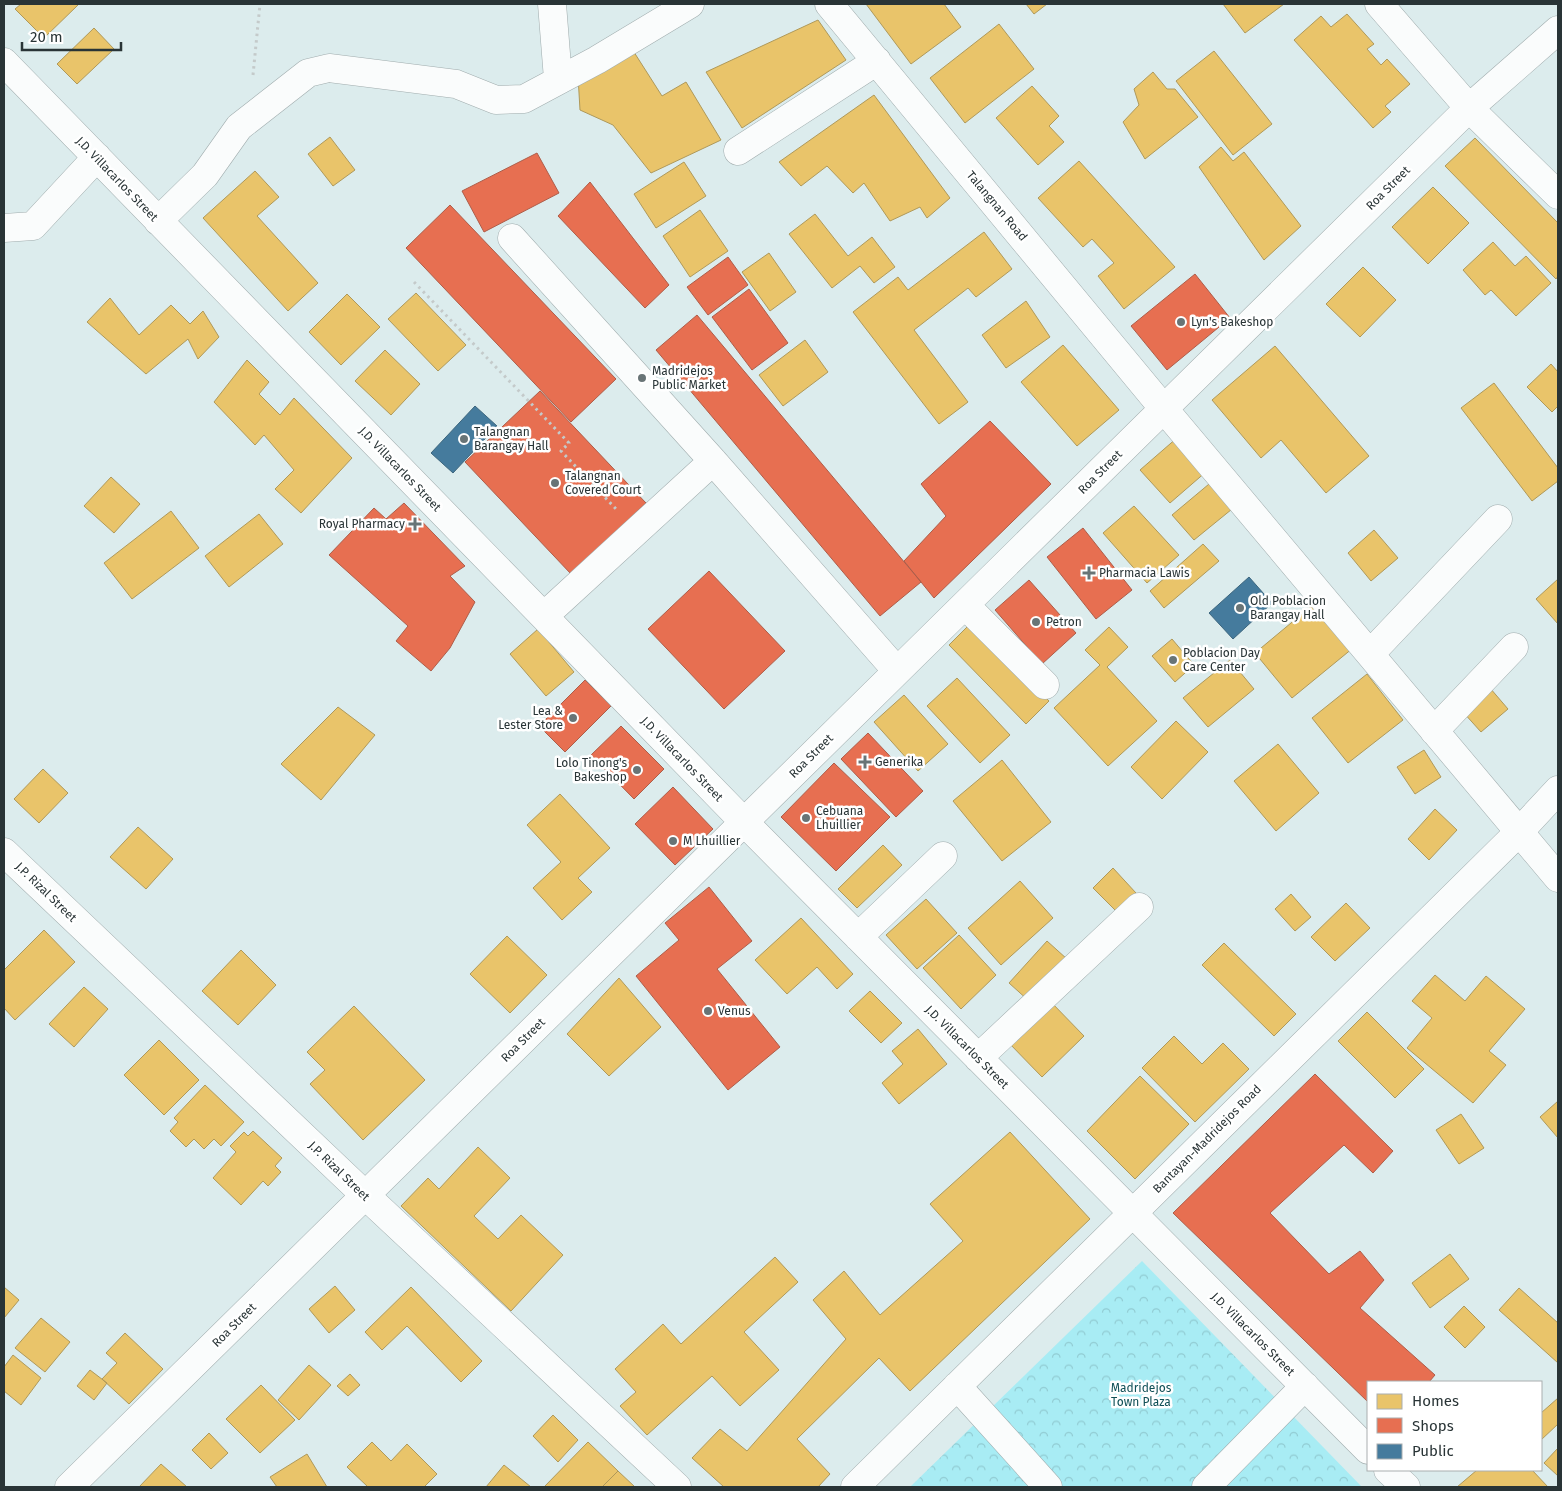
<svg xmlns="http://www.w3.org/2000/svg" width="1562" height="1491" font-family="'Fira Sans',sans-serif">
<style>
.park{fill:url(#park-crowns)}
.homes{fill:#e9c46a;stroke:#af995a}
.shops{fill:#e76f51;stroke:#ae5d49}
.public{fill:#457b9d;stroke:#3d667e}
.lines{fill:none;stroke-linecap:round;stroke-linejoin:round}
.minor-casing{stroke:#a0acad;stroke-width:29}
.path{stroke:#c4caca;stroke-width:3;stroke-dasharray:2.5 4;stroke-linecap:butt}
.minor{stroke:#fafcfc;stroke-width:28}
.poi-dot{fill:#687476;stroke:#fff;stroke-width:2}
.labels{text-anchor:middle;stroke-width:5;stroke-linejoin:round;paint-order:stroke}
.street-label{font-size:12px;fill:#293436;stroke:#fff}
.poi-label{font-size:12px;fill:#293436;stroke:#fff;text-anchor:start}
.park-label{font-size:12px;fill:#105057;stroke:#fff}
</style>
<defs>
<pattern id="park-crowns" width="20" height="18" patternUnits="userSpaceOnUse" patternTransform="scale(1.25)"><rect width="20" height="18" fill="#a8ecf4"/><path d="M2 6a3 3 0 1 1 6 0M12 15a3 3 0 1 1 6 0" fill="none" stroke="#91cbd2"/></pattern>
</defs>
<rect width="100%" height="100%" fill="#dceced"/>
<!-- park -->
<path class="park" d="M 1142,1261 L 1362,1487 L 910,1487 Z"/>
<!-- homes -->
<path class="homes" d="M 21,4 L 77,4 L 78,5 L 44,38 L 15,9 Z
M 866,4 L 944,4 L 961,27 L 911,64 Z
M 1026,4 L 1047,4 L 1034,14 Z
M 1223,4 L 1284,4 L 1245,33 Z
M 1347,14 L 1374,44 L 1367,49 L 1381,65 L 1387,59 L 1410,84 L 1385,106 L 1391,112 L 1373,128 L 1294,40 L 1321,16 L 1331,27 Z
M 818,20 L 846,60 L 742,128 L 706,72 Z
M 999,24 L 1034,69 L 965,123 L 930,78 Z
M 94,28 L 114,49 L 77,84 L 57,64 Z
M 632,49 L 662,96 L 686,82 L 721,140 L 651,173 L 613,125 L 580,110 L 578,76 Z
M 1214,51 L 1272,124 L 1233,155 L 1176,81 Z
M 1153,72 L 1167,89 L 1175,89 L 1198,117 L 1145,159 L 1123,122 L 1139,105 L 1134,89 Z
M 1032,86 L 1059,116 L 1049,126 L 1064,142 L 1038,165 L 996,118 Z
M 874,95 L 950,198 L 927,218 L 920,207 L 890,221 L 864,183 L 853,193 L 827,166 L 801,186 L 779,162 Z
M 330,137 L 355,170 L 333,186 L 308,154 Z
M 1475,138 L 1558,223 L 1558,276 L 1556,279 L 1445,166 Z
M 1221,147 L 1233,161 L 1244,152 L 1301,226 L 1264,260 L 1199,167 Z
M 1079,161 L 1175,267 L 1124,309 L 1098,276 L 1114,263 L 1092,239 L 1083,247 L 1038,198 Z
M 684,162 L 706,196 L 656,228 L 634,194 Z
M 255,171 L 279,197 L 257,216 L 318,283 L 288,311 L 203,218 Z
M 1433,187 L 1469,223 L 1428,264 L 1392,227 Z
M 700,210 L 728,251 L 690,277 L 663,236 Z
M 815,214 L 848,256 L 872,237 L 895,267 L 874,283 L 860,266 L 832,288 L 789,234 Z
M 984,232 L 1012,269 L 976,297 L 968,288 L 914,330 L 968,402 L 939,424 L 853,312 L 898,277 L 908,290 Z
M 1493,242 L 1515,266 L 1526,256 L 1551,283 L 1516,316 L 1491,290 L 1485,295 L 1463,270 Z
M 769,253 L 796,292 L 770,311 L 742,272 Z
M 1363,267 L 1396,300 L 1360,337 L 1326,304 Z
M 416,293 L 466,345 L 438,371 L 388,319 Z
M 347,294 L 380,327 L 341,365 L 309,332 Z
M 110,298 L 139,335 L 171,305 L 190,324 L 203,311 L 219,337 L 198,359 L 188,339 L 146,374 L 87,322 Z
M 1026,301 L 1050,337 L 1006,368 L 982,335 Z
M 805,340 L 828,372 L 783,406 L 759,375 Z
M 1063,345 L 1119,410 L 1077,446 L 1021,382 Z
M 1275,346 L 1369,456 L 1326,493 L 1281,440 L 1261,458 L 1212,400 Z
M 385,350 L 420,384 L 391,415 L 355,381 Z
M 247,360 L 269,382 L 259,394 L 280,415 L 294,398 L 352,458 L 301,513 L 275,489 L 294,470 L 264,435 L 255,445 L 214,402 Z
M 1551,364 L 1558,372 L 1558,406 L 1552,412 L 1527,387 Z
M 1494,383 L 1558,468 L 1558,481 L 1532,501 L 1461,408 Z
M 1178,437 L 1207,471 L 1170,503 L 1140,470 Z
M 111,477 L 140,504 L 114,533 L 84,506 Z
M 1215,479 L 1237,505 L 1194,540 L 1172,515 Z
M 1134,506 L 1179,555 L 1147,583 L 1103,533 Z
M 171,511 L 199,548 L 132,599 L 104,563 Z
M 259,514 L 283,544 L 229,587 L 205,556 Z
M 1374,530 L 1398,558 L 1371,581 L 1348,553 Z
M 1203,544 L 1219,561 L 1164,608 L 1150,591 Z
M 1558,579 L 1558,624 L 1536,599 Z
M 1315,603 L 1353,648 L 1292,698 L 1255,653 Z
M 972,622 L 1049,701 L 1026,724 L 949,645 Z
M 1109,627 L 1128,647 L 1107,667 L 1157,721 L 1108,766 L 1054,708 L 1100,665 L 1085,650 Z
M 538,629 L 574,672 L 546,696 L 510,654 Z
M 1172,639 L 1194,665 L 1175,682 L 1152,656 Z
M 1230,660 L 1254,689 L 1208,727 L 1183,698 Z
M 1367,674 L 1403,720 L 1348,763 L 1312,718 Z
M 957,678 L 1010,735 L 980,763 L 927,706 Z
M 1490,688 L 1508,709 L 1481,732 L 1463,712 Z
M 904,695 L 948,744 L 918,771 L 874,722 Z
M 338,707 L 375,735 L 321,800 L 281,764 Z
M 1176,721 L 1208,752 L 1162,799 L 1131,767 Z
M 1278,744 L 1319,793 L 1276,831 L 1234,781 Z
M 1424,750 L 1441,777 L 1415,794 L 1397,767 Z
M 1002,760 L 1051,822 L 1002,861 L 953,801 Z
M 43,769 L 68,793 L 39,823 L 14,799 Z
M 560,794 L 610,848 L 578,878 L 592,892 L 562,920 L 533,888 L 561,862 L 527,825 Z
M 1435,809 L 1457,830 L 1429,860 L 1408,839 Z
M 138,827 L 173,859 L 146,889 L 110,857 Z
M 883,845 L 902,865 L 857,908 L 838,889 Z
M 1113,868 L 1136,893 L 1117,912 L 1093,888 Z
M 1020,881 L 1053,918 L 1001,965 L 968,928 Z
M 1291,894 L 1311,917 L 1295,931 L 1275,909 Z
M 926,899 L 957,933 L 917,969 L 886,935 Z
M 1346,903 L 1370,928 L 1335,961 L 1311,937 Z
M 801,918 L 853,974 L 837,989 L 817,967 L 787,994 L 755,960 Z
M 44,930 L 75,962 L 15,1020 L 4,1008 L 4,970 Z
M 959,935 L 996,975 L 961,1009 L 923,968 Z
M 507,936 L 547,975 L 510,1013 L 470,974 Z
M 1047,941 L 1067,959 L 1029,1001 L 1009,983 Z
M 1224,943 L 1296,1014 L 1274,1036 L 1202,965 Z
M 241,950 L 276,985 L 238,1025 L 202,991 Z
M 1435,975 L 1465,1001 L 1486,976 L 1525,1009 L 1489,1051 L 1506,1065 L 1473,1103 L 1407,1048 L 1432,1018 L 1412,1001 Z
M 619,978 L 661,1027 L 609,1076 L 567,1034 Z
M 84,987 L 108,1009 L 74,1047 L 49,1024 Z
M 870,991 L 902,1023 L 881,1043 L 849,1011 Z
M 1049,1000 L 1084,1036 L 1042,1077 L 1007,1041 Z
M 354,1006 L 425,1080 L 363,1140 L 310,1084 L 325,1070 L 307,1052 Z
M 1367,1012 L 1424,1069 L 1395,1098 L 1338,1041 Z
M 918,1029 L 947,1064 L 899,1104 L 882,1083 L 903,1064 L 892,1051 Z
M 1174,1036 L 1202,1064 L 1223,1043 L 1249,1069 L 1195,1122 L 1142,1068 Z
M 159,1040 L 199,1080 L 164,1115 L 124,1075 Z
M 1140,1076 L 1189,1124 L 1135,1179 L 1087,1131 Z
M 205,1085 L 244,1122 L 221,1146 L 214,1139 L 204,1149 L 194,1139 L 186,1147 L 170,1131 L 178,1122 L 174,1118 Z
M 1558,1101 L 1558,1138 L 1540,1117 Z
M 1461,1114 L 1484,1148 L 1459,1164 L 1436,1130 Z
M 253,1131 L 282,1158 L 275,1166 L 281,1172 L 268,1186 L 263,1181 L 241,1205 L 213,1178 L 236,1152 L 230,1146 L 244,1132 L 248,1136 Z
M 1010,1132 L 1090,1219 L 910,1391 L 879,1358 L 797,1439 L 830,1474 L 818,1487 L 724,1487 L 692,1458 L 720,1429 L 747,1451 L 846,1339 L 813,1300 L 844,1271 L 880,1315 L 963,1241 L 930,1204 Z
M 478,1147 L 510,1178 L 474,1216 L 498,1239 L 521,1215 L 563,1255 L 511,1311 L 401,1206 L 428,1178 L 439,1189 Z
M 1450,1254 L 1469,1279 L 1430,1308 L 1412,1283 Z
M 775,1257 L 798,1282 L 744,1332 L 779,1370 L 740,1406 L 712,1376 L 647,1435 L 620,1406 L 636,1392 L 615,1369 L 663,1324 L 681,1344 Z
M 335,1286 L 355,1310 L 329,1333 L 309,1309 Z
M 4,1287 L 19,1300 L 4,1318 Z
M 411,1287 L 482,1361 L 461,1382 L 407,1326 L 382,1350 L 365,1332 Z
M 1519,1288 L 1558,1323 L 1558,1363 L 1499,1310 Z
M 1464,1306 L 1485,1327 L 1465,1348 L 1444,1327 Z
M 41,1318 L 70,1342 L 45,1372 L 15,1348 Z
M 125,1333 L 163,1369 L 129,1404 L 102,1379 L 117,1363 L 106,1353 Z
M 13,1355 L 41,1378 L 21,1405 L 4,1391 L 4,1367 Z
M 309,1365 L 331,1385 L 299,1420 L 278,1400 Z
M 90,1370 L 107,1383 L 94,1400 L 77,1386 Z
M 350,1374 L 360,1385 L 348,1396 L 337,1386 Z
M 261,1385 L 295,1420 L 260,1453 L 226,1419 Z
M 1558,1398 L 1558,1424 L 1541,1440 L 1541,1413 Z
M 553,1415 L 578,1440 L 558,1462 L 533,1436 Z
M 209,1433 L 228,1453 L 211,1469 L 192,1450 Z
M 372,1442 L 391,1461 L 407,1444 L 437,1474 L 424,1487 L 368,1487 L 347,1467 Z
M 588,1442 L 618,1471 L 602,1487 L 544,1487 Z
M 1558,1448 L 1558,1476 L 1544,1463 Z
M 307,1454 L 327,1487 L 277,1487 L 270,1477 Z
M 161,1464 L 187,1487 L 139,1487 Z
M 504,1465 L 531,1487 L 486,1487 Z
M 1477,1470 L 1532,1470 L 1548,1487 L 1457,1487 Z
M 618,1471 L 635,1487 L 602,1487 Z"/>
<!-- shops -->
<path class="shops" d="M 537,153 L 559,193 L 484,232 L 462,191 Z
M 590,182 L 669,285 L 645,308 L 558,216 Z
M 450,205 L 616,379 L 571,422 L 406,248 Z
M 728,257 L 748,285 L 708,315 L 687,287 Z
M 1195,274 L 1230,318 L 1167,370 L 1131,326 Z
M 749,289 L 788,343 L 752,370 L 712,317 Z
M 697,315 L 921,582 L 880,616 L 656,350 Z
M 540,391 L 646,503 L 571,574 L 465,462 Z
M 990,421 L 1051,484 L 934,598 L 904,561 L 946,516 L 921,484 Z
M 404,503 L 465,566 L 450,576 L 475,602 L 450,648 L 431,671 L 396,641 L 408,626 L 329,555 L 374,508 L 386,519 Z
M 1083,528 L 1132,590 L 1096,619 L 1047,557 Z
M 709,571 L 785,651 L 724,709 L 648,629 Z
M 1029,580 L 1076,633 L 1042,664 L 995,610 Z
M 585,680 L 611,706 L 565,752 L 539,726 Z
M 621,726 L 664,769 L 634,799 L 591,755 Z
M 868,733 L 923,791 L 896,817 L 841,759 Z
M 834,763 L 890,817 L 836,871 L 781,817 Z
M 673,787 L 713,829 L 675,865 L 635,824 Z
M 709,887 L 752,941 L 717,969 L 780,1047 L 728,1090 L 636,976 L 679,940 L 665,923 Z
M 1315,1074 L 1393,1151 L 1373,1173 L 1344,1145 L 1270,1213 L 1329,1274 L 1360,1251 L 1384,1280 L 1360,1308 L 1435,1375 L 1429,1382 L 1368,1382 L 1368,1402 L 1173,1213 Z"/>
<!-- public -->
<path class="public" d="M 475,406 L 497,426 L 453,473 L 431,453 Z
M 1249,577 L 1272,603 L 1233,639 L 1209,613 Z"/>
<g class="lines">
<!-- minor casing -->
<g class="minor-casing">
<path id="minor" d="M 552,4 L 558,79
M 829,4 L 1164,409 L 1558,878
M 1379,4 L 1469,108 L 1558,195
M 4,62 L 744,822 L 1368,1450
M 738,151 L 877,61
M 158,221 L 205,175 L 239,127 L 308,73 L 329,68 L 361,72 L 456,84 L 496,100 L 524,99 L 597,60 L 690,4
M 4,228 L 33,226 L 97,157
M 512,238 L 713,461 L 897,671
M 965,605 L 1045,685
M 544,616 L 713,461
M 1370,654 L 1498,519
M 1434,731 L 1514,647
M 4,852 L 365,1195 L 677,1487
M 858,937 L 943,856
M 978,1058 L 1139,907
M 957,1386 L 1048,1487
M 1388,1470 L 1406,1487
M 69,1487 L 1469,108 L 1558,30
M 855,1487 L 1519,832 L 1558,790
M 1206,1487 L 1305,1386"/>
</g>
<!-- path -->
<path class="path" d="M 253,75 L 260,4
M 414,282 L 569,443 L 561,451 L 616,509"/>
<!-- minor -->
<use href="#minor" class="minor"/>
</g>
<!-- markers -->
<g class="poi-dot">
<circle cx="1181" cy="322" r="5"/>
<circle cx="642" cy="378" r="5"/>
<circle cx="464" cy="439" r="5"/>
<circle cx="555" cy="483" r="5"/>
<path d="M412.5 516.5h5v5h5v5h-5v5h-5v-5h-5v-5h5z"/>
<path d="M1086.5 565.5h5v5h5v5h-5v5h-5v-5h-5v-5h5z"/>
<circle cx="1240" cy="608" r="5"/>
<circle cx="1036" cy="622" r="5"/>
<circle cx="1173" cy="660" r="5"/>
<circle cx="573" cy="718" r="5"/>
<path d="M862.5 754.5h5v5h5v5h-5v5h-5v-5h-5v-5h5z"/>
<circle cx="637" cy="770" r="5"/>
<circle cx="806" cy="818" r="5"/>
<circle cx="673" cy="841" r="5"/>
<circle cx="708" cy="1011" r="5"/>
</g>
<g class="labels">
<!-- street labels -->
<g class="street-label">
<text transform="translate(117 179) rotate(46)" y="4">J.D. Villacarlos Street</text>
<text transform="translate(1388 188) rotate(-45)" y="4">Roa Street</text>
<text transform="translate(997 206) rotate(50)" y="4">Talangnan Road</text>
<text transform="translate(400 469) rotate(46)" y="4">J.D. Villacarlos Street</text>
<text transform="translate(1100 472) rotate(-45)" y="4">Roa Street</text>
<text transform="translate(811 756) rotate(-45)" y="4">Roa Street</text>
<text transform="translate(682 759) rotate(46)" y="4">J.D. Villacarlos Street</text>
<text transform="translate(46 892) rotate(44)" y="4">J.P. Rizal Street</text>
<text transform="translate(523 1040) rotate(-45)" y="4">Roa Street</text>
<text transform="translate(967 1047) rotate(45)" y="4">J.D. Villacarlos Street</text>
<text transform="translate(1207 1139) rotate(-45)" y="4">Bantayan-Madridejos Road</text>
<text transform="translate(339 1171) rotate(44)" y="4">J.P. Rizal Street</text>
<text transform="translate(234 1325) rotate(-45)" y="4">Roa Street</text>
<text transform="translate(1253 1334) rotate(45)" y="4">J.D. Villacarlos Street</text>
</g>
<!-- poi labels -->
<g class="poi-label">
<text x="1191" y="326">Lyn's Bakeshop</text>
<text x="652" y="375">Madridejos<tspan x="652" dy="14">Public Market</tspan></text>
<text x="474" y="436">Talangnan<tspan x="474" dy="14">Barangay Hall</tspan></text>
<text x="565" y="480">Talangnan<tspan x="565" dy="14">Covered Court</tspan></text>
<text x="405" y="528" text-anchor="end">Royal Pharmacy</text>
<text x="1099" y="577">Pharmacia Lawis</text>
<text x="1250" y="605">Old Poblacion<tspan x="1250" dy="14">Barangay Hall</tspan></text>
<text x="1046" y="626">Petron</text>
<text x="1183" y="657">Poblacion Day<tspan x="1183" dy="14">Care Center</tspan></text>
<text x="563" y="715" text-anchor="end">Lea &amp;<tspan x="563" dy="14">Lester Store</tspan></text>
<text x="875" y="766">Generika</text>
<text x="627" y="767" text-anchor="end">Lolo Tinong's<tspan x="627" dy="14">Bakeshop</tspan></text>
<text x="816" y="815">Cebuana<tspan x="816" dy="14">Lhuillier</tspan></text>
<text x="683" y="845">M Lhuillier</text>
<text x="718" y="1015">Venus</text>
</g>
<!-- park labels -->
<g class="park-label">
<text x="1141" y="1392">Madridejos<tspan x="1141" dy="14">Town Plaza</tspan></text>
</g>
</g>
<!-- border -->
<rect width="1562" height="1491" fill="none" stroke="#293436" stroke-width="10"/>
<!-- legend -->
<rect x="1367" y="1381" width="175" height="90" fill="#ffffff" stroke="#a9aeaf"/>
<rect x="1377" y="1394" width="25" height="15" fill="#e9c46a" stroke="#a9aeaf"/>
<text x="1412" y="1406" font-size="15" fill="#293436">Homes</text>
<rect x="1377" y="1418" width="25" height="15" fill="#e76f51" stroke="#a9aeaf"/>
<text x="1412" y="1431" font-size="15" fill="#293436">Shops</text>
<rect x="1377" y="1444" width="25" height="15" fill="#457b9d" stroke="#a9aeaf"/>
<text x="1412" y="1456" font-size="15" fill="#293436">Public</text>
<!-- scale -->
<path d="M22 42v8h99v-8" fill="none" stroke="#293436" stroke-width="2.5"/>
<text x="30" y="42" font-size="15" fill="#293436" stroke="#ffffff" stroke-width="4" paint-order="stroke">20 m</text>
</svg>
